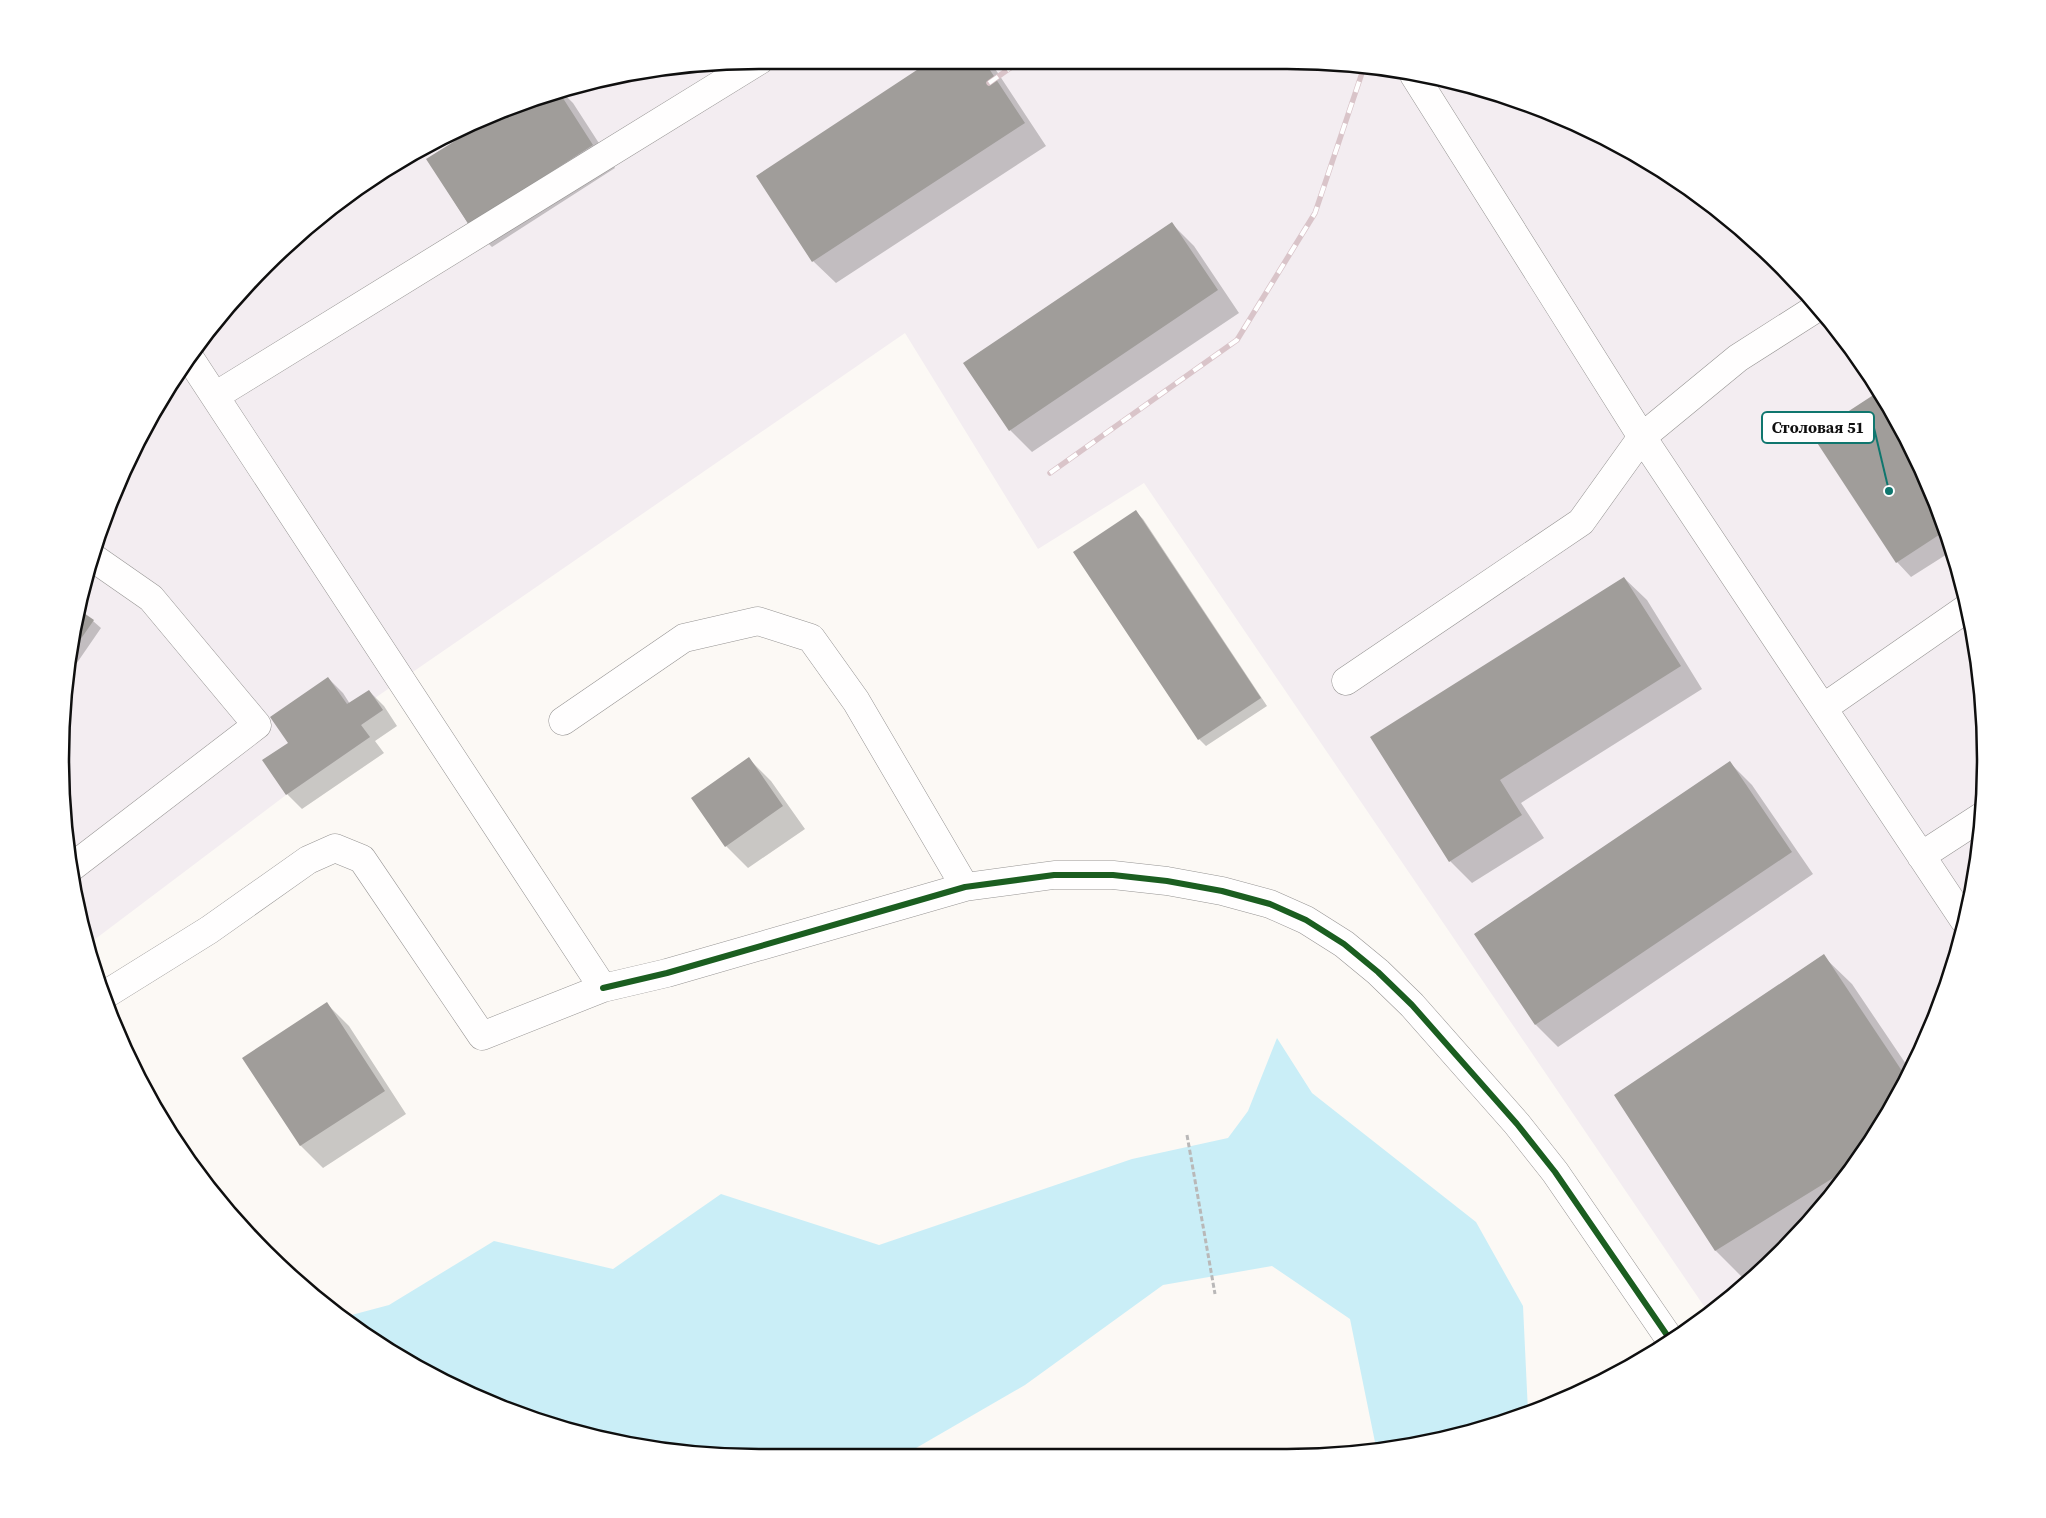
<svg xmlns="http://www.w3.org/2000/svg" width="2046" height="1518" font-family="'Source Serif 4',serif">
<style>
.industrial{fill:#f3edf1}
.water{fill:#caeef7}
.shadow{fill:#0003}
.building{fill:#a09d9a}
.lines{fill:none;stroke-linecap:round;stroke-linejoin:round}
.minor-casing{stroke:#969493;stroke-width:29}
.path{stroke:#b9b8b8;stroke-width:3;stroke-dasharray:5 2.5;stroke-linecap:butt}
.minor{stroke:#fffefe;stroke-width:28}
.rail-casing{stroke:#d9c4c9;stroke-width:5.5}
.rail{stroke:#fff;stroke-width:4;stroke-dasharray:11;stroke-linecap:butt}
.cycleway-casing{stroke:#fff;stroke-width:9}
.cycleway{stroke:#1b5e20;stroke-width:6}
.rim{fill:none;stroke:#0f0f0f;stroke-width:2.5}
.leader{fill:none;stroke:#0f766e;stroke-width:2}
.callout-dot{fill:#0f766e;stroke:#fff;stroke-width:2}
.callout{fill:#fff;stroke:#0f766e;stroke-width:2}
.callout-label{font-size:16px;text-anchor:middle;font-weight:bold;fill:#0f0f0f}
</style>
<rect width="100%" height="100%" fill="#fcf9f5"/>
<!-- industrial -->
<path class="industrial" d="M 759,60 L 1332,61 L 1468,84 L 1596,132 L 1676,178 L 1781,265 L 1842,334 L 1914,450 L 1962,578 L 1985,714 L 1980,851 L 1949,984 L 1892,1109 L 1812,1220 L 1712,1314 L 1710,1315 L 1144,483 L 1038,549 L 905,333 L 375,698 L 383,710 L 361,725 L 370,737 L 286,795 L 86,946 L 62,805 L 73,623 L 132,450 L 178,370 L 265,265 L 409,154 L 578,84 Z"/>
<!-- water -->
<path class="water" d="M 1277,1038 L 1312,1093 L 1476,1222 L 1523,1306 L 1528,1412 L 1377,1452 L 1350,1319 L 1272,1266 L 1163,1285 L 1025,1385 L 904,1455 L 713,1456 L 535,1421 L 410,1364 L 344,1317 L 389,1305 L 494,1241 L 613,1269 L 721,1194 L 879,1245 L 1132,1159 L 1228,1138 L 1248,1111 Z"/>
<!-- shadow -->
<path class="shadow" d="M 935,60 L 990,61 L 1046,146 L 836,283 L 813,261 Z
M 561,91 L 573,103 L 615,168 L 492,247 L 469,225 L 428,160 L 488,121 Z
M 1658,168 L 1676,178 L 1683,184 L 1678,188 Z
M 1172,224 L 1194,246 L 1239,313 L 1032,452 L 1010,430 Z
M 1914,450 L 1952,551 L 1911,577 L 1897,562 Z
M 1136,512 L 1143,519 L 1267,706 L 1206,746 L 1199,739 L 1075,552 Z
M 1624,578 L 1647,600 L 1702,689 L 1521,803 L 1544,838 L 1472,883 L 1450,861 L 1372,737 Z
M 93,621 L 101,628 L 70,673 L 73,623 Z
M 328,678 L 343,693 L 350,704 L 369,691 L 384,706 L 397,726 L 375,741 L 384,753 L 302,809 L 287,794 L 264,761 L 289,743 Z
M 749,759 L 771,781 L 805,829 L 748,868 L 726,846 L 693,798 Z
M 1730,763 L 1752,785 L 1813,874 L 1558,1047 L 1536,1025 L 1475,934 Z
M 1823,956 L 1852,984 L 1910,1070 L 1892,1109 L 1812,1220 L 1757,1272 L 1745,1280 L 1716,1251 L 1616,1096 Z
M 327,1004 L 349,1026 L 406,1114 L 323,1168 L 301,1146 L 244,1058 Z"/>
<!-- building -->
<path class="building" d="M 932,60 L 984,61 L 1025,123 L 812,262 L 756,176 Z
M 559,92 L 593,145 L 469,225 L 426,159 L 482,124 Z
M 1172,222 L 1218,290 L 1009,431 L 963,363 Z
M 1878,392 L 1914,450 L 1945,531 L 1896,563 L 1812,435 Z
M 1136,510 L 1261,698 L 1198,740 L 1073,552 Z
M 1624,577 L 1681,666 L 1500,780 L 1522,815 L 1449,862 L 1370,737 Z
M 78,609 L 94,620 L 71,653 L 73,623 Z
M 328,677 L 347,704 L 369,690 L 383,710 L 361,725 L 370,737 L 286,795 L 262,760 L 288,743 L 270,717 Z
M 749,757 L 783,806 L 725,847 L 691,798 Z
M 1730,761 L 1792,852 L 1535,1025 L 1474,934 Z
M 1824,954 L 1906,1077 L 1892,1109 L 1851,1167 L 1715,1251 L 1614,1095 Z
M 327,1002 L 385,1091 L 300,1146 L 242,1058 Z"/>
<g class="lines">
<!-- minor casing -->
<g class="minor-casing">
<path id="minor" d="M 1414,75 L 1642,437 L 1964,920
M 189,357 L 603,988
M 215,396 L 760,60
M 1346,681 L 1581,522 L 1642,437 L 1738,358 L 1818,307
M 1823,708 L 1967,608
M 563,721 L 684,638 L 758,621 L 811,638 L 856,701 L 965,887
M 1921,856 L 1981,817
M 72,867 L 257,725 L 151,598 L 95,559
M 103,996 L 209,930 L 308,860 L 335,848 L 362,859 L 482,1036 L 603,988 L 667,973 L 965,887 L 1054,875 L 1113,875 L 1167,881 L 1222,891 L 1270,904 L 1306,920 L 1344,944 L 1378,972 L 1412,1005 L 1517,1124 L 1555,1172 L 1669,1338"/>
</g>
<!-- path -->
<path class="path" d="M 1187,1135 L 1215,1294"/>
<!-- minor -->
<use href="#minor" class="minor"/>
<!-- rail casing -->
<g class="rail-casing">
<path id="rail" d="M 989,83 L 1020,61
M 1050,473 L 1237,340 L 1315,213 L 1364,67"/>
</g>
<!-- rail -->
<use href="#rail" class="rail"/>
<!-- cycleway casing -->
<g class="cycleway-casing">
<path id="cycleway" d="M 603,988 L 667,973 L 965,887 L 1054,875 L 1113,875 L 1167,881 L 1222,891 L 1270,904 L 1306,920 L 1344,944 L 1378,972 L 1412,1005 L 1517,1124 L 1555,1172 L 1669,1338"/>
</g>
<!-- cycleway -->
<use href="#cycleway" class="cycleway"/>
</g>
<!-- crop -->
<path d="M0 0H2046V1518H0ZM759 69H1287A690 690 0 0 1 1977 759V759A690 690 0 0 1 1287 1449H759A690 690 0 0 1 69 759V759A690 690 0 0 1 759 69Z" fill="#fff" fill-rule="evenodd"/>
<path class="rim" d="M759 69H1287A690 690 0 0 1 1977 759V759A690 690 0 0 1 1287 1449H759A690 690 0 0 1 69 759V759A690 690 0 0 1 759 69Z"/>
<!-- callouts -->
<path class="leader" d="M1889 491L1874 428"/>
<circle class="callout-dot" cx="1889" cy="491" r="5"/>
<rect class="callout" x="1762" y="412" width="112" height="31" rx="5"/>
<g class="callout-label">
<text x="1818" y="433">Столовая 51</text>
</g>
</svg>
